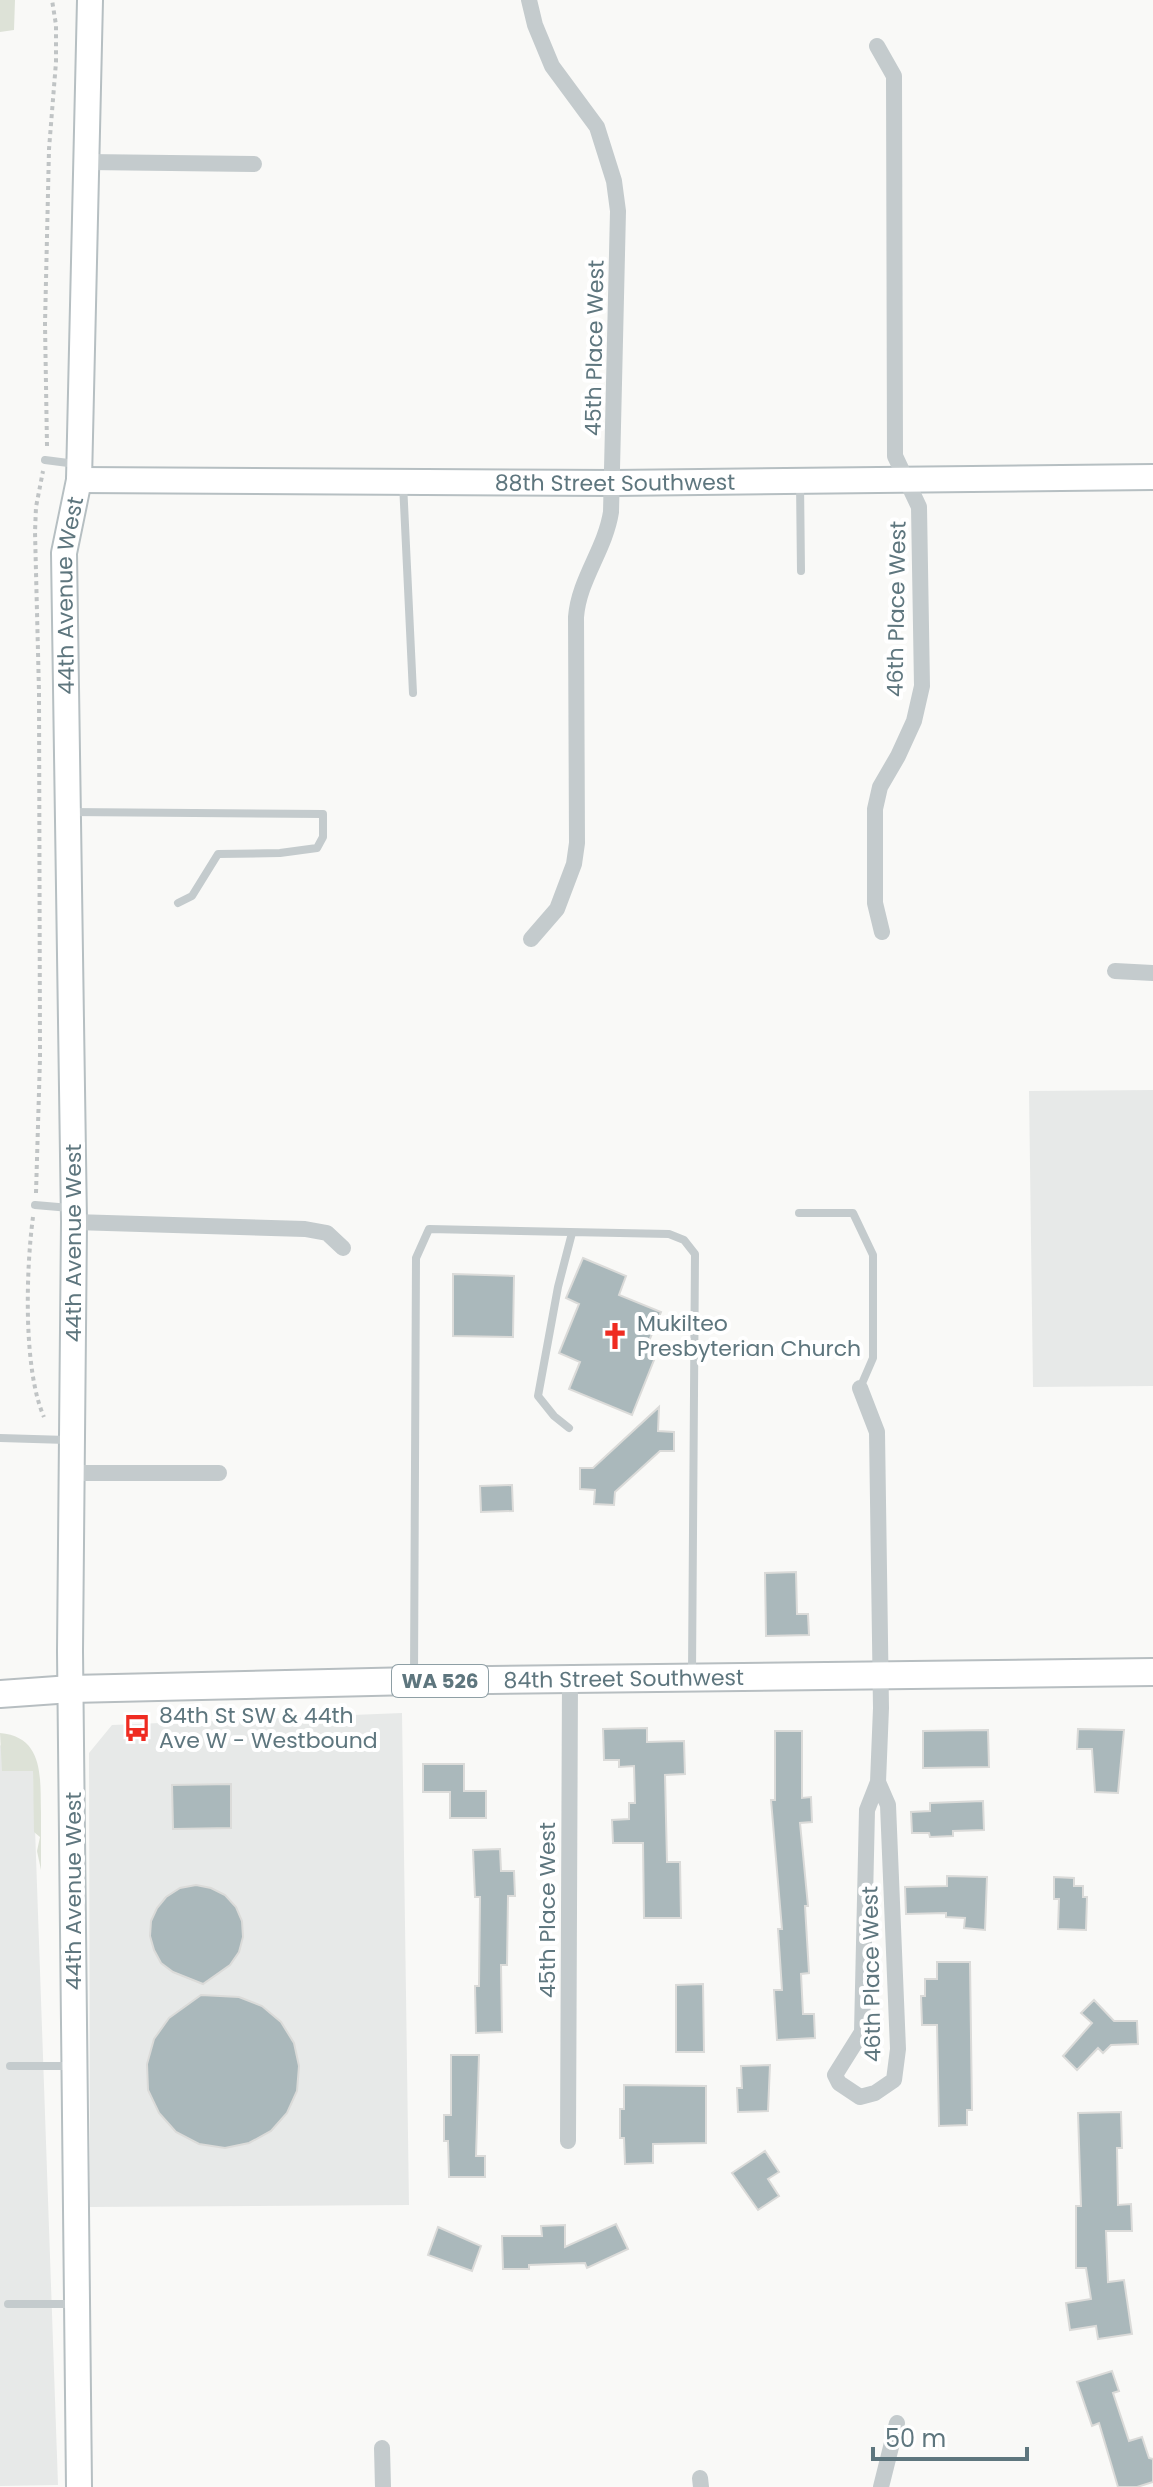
<svg xmlns="http://www.w3.org/2000/svg" width="1153" height="2487" font-family="Poppins,sans-serif">
<style>
.built{fill:#e7e9e8}
.green{fill:#dde2d7}
.building{fill:#aab8bb;stroke:#dbdbd9;stroke-width:2}
.lines{fill:none;stroke-linecap:round;stroke-linejoin:round}
.secondary-casing{stroke:#b6bfc2;stroke-width:28}
.primary-casing{stroke:#b7bec1;stroke-width:30}
.path{stroke:#c0c4c5;stroke-width:4;stroke-dasharray:4 4;stroke-linecap:butt}
.lane{stroke:#c4cbcd;stroke-width:8}
.street{stroke:#c4cbcd;stroke-width:16}
.secondary{stroke:#fff;stroke-width:24}
.primary{stroke:#fff;stroke-width:26}
.labels{text-anchor:middle;stroke-width:8;stroke-linejoin:round;paint-order:stroke}
.shield{fill:#fff;stroke:#8e9fa5;stroke-width:2}
.shield-label{font-size:20px;font-weight:bold;fill:#5e767e}
.street-label{font-size:22px;fill:#5e767e;stroke:#fff}
.poi-label{font-size:22px;fill:#5e767e;stroke:#fff;text-anchor:start}
</style>
<rect width="100%" height="100%" fill="#f9f9f7"/>
<!-- built -->
<path class="built" d="M 1153,1090 L 1153,1386 L 1033,1387 L 1029,1091 Z
M 402,1713 L 409,2205 L 90,2207 L 89,1753 L 112,1725 Z
M 0,1745 L 33,1771 L 58,2485 L 0,2486 Z"/>
<!-- green -->
<path class="green" d="M 0,0 L 15,0 L 14,30 L 0,32 Z
M 0,1733 C 45,1737 40,1779 41,1813 C 41,1832 41,1851 41,1870 L 37,1851 L 40,1837 L 34,1832 L 33,1771 L 2,1771 Z"/>
<!-- building -->
<path class="building" d="M 583,1258 L 626,1276 L 619,1295 L 661,1312 L 649,1341 L 660,1345 L 632,1415 L 569,1389 L 580,1362 L 559,1353 L 579,1304 L 566,1298 Z
M 453,1274 L 514,1276 L 513,1337 L 453,1336 Z
M 659,1407 L 658,1431 L 674,1432 L 674,1451 L 660,1451 L 615,1492 L 614,1505 L 594,1504 L 595,1490 L 580,1489 L 580,1468 L 593,1468 Z
M 512,1485 L 513,1511 L 481,1512 L 480,1486 Z
M 796,1572 L 797,1614 L 808,1614 L 809,1635 L 766,1636 L 765,1573 Z
M 647,1728 L 647,1742 L 684,1741 L 685,1774 L 665,1775 L 667,1862 L 680,1862 L 681,1918 L 644,1918 L 643,1843 L 613,1843 L 612,1820 L 629,1819 L 629,1803 L 635,1803 L 634,1766 L 619,1767 L 619,1760 L 604,1760 L 603,1729 Z
M 1078,1729 L 1124,1730 L 1118,1793 L 1095,1792 L 1092,1749 L 1077,1749 Z
M 988,1730 L 989,1767 L 923,1768 L 923,1731 Z
M 775,1731 L 802,1731 L 802,1798 L 811,1797 L 812,1822 L 800,1823 L 808,1906 L 805,1906 L 809,1973 L 801,1974 L 803,2014 L 814,2014 L 815,2038 L 777,2040 L 774,1990 L 782,1990 L 778,1929 L 782,1929 L 771,1800 L 775,1800 Z
M 423,1764 L 464,1764 L 464,1791 L 486,1791 L 486,1818 L 450,1818 L 450,1792 L 423,1792 Z
M 231,1784 L 231,1828 L 173,1829 L 172,1785 Z
M 983,1801 L 984,1830 L 953,1831 L 953,1836 L 930,1837 L 929,1833 L 912,1833 L 911,1812 L 930,1811 L 930,1803 Z
M 500,1849 L 501,1871 L 514,1871 L 515,1896 L 508,1896 L 507,1965 L 501,1965 L 502,2032 L 476,2033 L 475,1986 L 479,1986 L 480,1897 L 475,1897 L 473,1850 Z
M 947,1876 L 987,1877 L 985,1930 L 964,1928 L 965,1918 L 946,1917 L 946,1913 L 906,1914 L 905,1887 L 947,1886 Z
M 1054,1877 L 1074,1878 L 1074,1886 L 1083,1886 L 1083,1897 L 1087,1897 L 1086,1930 L 1058,1929 L 1059,1899 L 1054,1899 Z
M 196,1885 L 211,1888 L 225,1895 L 236,1907 L 242,1921 L 243,1937 L 239,1952 L 230,1965 L 203,1984 L 173,1972 L 161,1963 L 154,1950 L 150,1936 L 151,1921 L 157,1908 L 166,1897 L 180,1888 Z
M 937,1962 L 970,1962 L 972,2110 L 967,2110 L 967,2125 L 939,2126 L 937,2025 L 922,2025 L 921,1996 L 925,1996 L 925,1979 L 937,1979 Z
M 703,1984 L 704,2052 L 676,2052 L 676,1985 Z
M 201,1995 L 239,1997 L 262,2006 L 281,2022 L 294,2043 L 299,2066 L 297,2091 L 287,2113 L 271,2131 L 249,2143 L 225,2148 L 199,2144 L 176,2132 L 159,2113 L 148,2090 L 147,2064 L 154,2039 L 169,2018 Z
M 1094,2000 L 1114,2021 L 1137,2021 L 1138,2044 L 1111,2045 L 1103,2053 L 1098,2048 L 1077,2070 L 1063,2056 L 1092,2023 L 1081,2013 Z
M 451,2055 L 479,2055 L 476,2156 L 485,2156 L 485,2177 L 449,2177 L 448,2141 L 444,2141 L 444,2115 L 451,2115 Z
M 770,2065 L 768,2111 L 738,2112 L 737,2088 L 742,2088 L 741,2066 Z
M 624,2085 L 706,2086 L 706,2143 L 653,2144 L 653,2163 L 625,2164 L 624,2138 L 620,2138 L 620,2109 L 624,2109 Z
M 1121,2112 L 1122,2148 L 1117,2148 L 1118,2205 L 1131,2204 L 1132,2231 L 1106,2231 L 1108,2282 L 1124,2280 L 1132,2334 L 1098,2339 L 1096,2326 L 1070,2330 L 1066,2303 L 1091,2299 L 1086,2268 L 1076,2268 L 1076,2206 L 1081,2206 L 1078,2113 Z
M 765,2151 L 779,2172 L 768,2179 L 779,2196 L 758,2210 L 732,2173 Z
M 616,2224 L 628,2249 L 587,2268 L 585,2263 L 529,2265 L 529,2269 L 503,2269 L 502,2236 L 542,2236 L 541,2226 L 565,2225 L 565,2247 Z
M 438,2227 L 481,2246 L 472,2271 L 428,2255 Z
M 1112,2371 L 1119,2391 L 1113,2393 L 1129,2441 L 1142,2437 L 1149,2458 L 1153,2459 L 1153,2482 L 1137,2487 L 1118,2487 L 1099,2423 L 1092,2426 L 1077,2382 Z"/>
<g class="lines">
<!-- secondary casing -->
<g class="secondary-casing">
<g id="secondary">
<path id="s1" d="M 79,480 L 614,483 L 1153,477"/>
<path id="s2" d="M 79,2487 L 70,1651 L 74,1222 L 64,553 L 79,480 L 90,0"/>
</g>
</g>
<!-- primary casing -->
<g class="primary-casing">
<g id="primary">
<path id="s3" d="M 0,1694 L 71,1689 L 414,1681 L 1153,1672"/>
</g>
</g>
<!-- path -->
<path class="path" d="M 47,446 L 45,324 L 49,149 L 56,62 L 56,25 L 52,0
M 36,1193 L 40,1058 L 39,692 L 35,532 L 36,507 L 43,471
M 33,1217 C 26,1269 23,1370 44,1417"/>
<!-- lane -->
<path class="lane" d="M 45,460 L 76,464
M 800,482 L 801,571
M 403,483 L 413,693
M 69,812 L 323,814 L 323,837 L 317,848 L 280,853 L 218,854 L 192,896 L 178,903
M 35,1205 L 70,1208
M 799,1213 L 853,1213 L 873,1255 L 873,1358 L 860,1388
M 569,1428 L 554,1416 L 538,1396 L 558,1287 L 572,1233
M 0,1438 L 67,1440
M 414,1677 L 416,1258 L 429,1229 L 669,1234 L 684,1240 L 695,1254 L 692,1672
M 10,2066 L 73,2066
M 8,2304 L 75,2304"/>
<!-- street -->
<path class="street" d="M 529,0 L 535,25 L 552,66 L 597,127 L 614,181 L 618,211 L 611,512 C 605,550 579,579 576,617 L 577,843 L 574,864 L 557,909 L 531,939
M 877,46 L 894,76 L 895,456 L 919,507 L 922,686 L 914,721 L 898,756 L 880,787 L 875,809 L 875,903 L 882,932
M 87,162 L 254,164
M 1115,971 L 1153,973
M 74,1222 L 305,1229 L 327,1233 L 343,1248
M 860,1388 L 877,1432 L 881,1708 L 878,1782 L 888,1805 L 898,2049 L 894,2080 L 875,2093 L 860,2097 L 839,2083 L 835,2075 L 862,2032 L 867,1810 L 878,1782
M 72,1473 L 219,1473
M 568,2141 L 570,1679
M 382,2448 L 383,2487
M 700,2478 L 701,2487
M 881,2487 L 897,2423"/>
<!-- secondary -->
<use href="#secondary" class="secondary"/>
<!-- primary -->
<use href="#primary" class="primary"/>
</g>
<!-- icons -->
<defs>
<g id="church-bare" transform="scale(2.16)"><path d="M-1.2-6h2.4v3.5h3.3v2.4h-3.3V6h-2.4V-.1h-3.3v-2.4h3.3Z" fill="#ef2b21" stroke="#fff" stroke-width="2.5" paint-order="stroke"/></g>
<g id="bus-bare" transform="scale(2.16)"><path d="M-5-6H5V4H4V6H2V4H-2V6H-4V4H-5ZM-3.5-4V0h7V-4ZM-3.5 1.2v1.5H-2V1.2ZM2 1.2v1.5H3.5V1.2Z" fill="#ef2b21" stroke="#fff" stroke-width="2.5" paint-order="stroke"/></g>
</defs>
<g fill-rule="evenodd">
<use href="#church-bare" x="615" y="1336"/>
<use href="#bus-bare" x="137" y="1728"/>
</g>
<g class="labels">
<!-- shield labels -->
<rect class="shield" x="392" y="1665" width="96" height="32" rx="6"/>
<g class="shield-label">
<text x="440" y="1688">WA 526</text>
</g>
<!-- street labels -->
<g class="street-label">
<text transform="translate(594 348) rotate(-89)" y="8">45th Place West</text>
<text dy="8" stroke="none"><textPath href="#s1" startOffset="536">88th Street Southwest</textPath></text>
<text dy="8" stroke="none"><textPath href="#s2" startOffset="1892">44th Avenue West</textPath></text>
<text transform="translate(896 609) rotate(-89)" y="8">46th Place West</text>
<text transform="translate(73 1243) rotate(-90)" y="8">44th Avenue West</text>
<text dy="8" stroke="none"><textPath href="#s3" startOffset="624">84th Street Southwest</textPath></text>
<text transform="translate(73 1891) rotate(-90)" y="8">44th Avenue West</text>
<text transform="translate(547 1910) rotate(-90)" y="8">45th Place West</text>
<text transform="translate(871 1974) rotate(-91)" y="8">46th Place West</text>
</g>
<!-- poi labels -->
<g class="poi-label">
<text x="637" y="1331">Mukilteo<tspan x="637" dy="25">Presbyterian Church</tspan></text>
<text x="159" y="1723">84th St SW &amp; 44th<tspan x="159" dy="25">Ave W - Westbound</tspan></text>
</g>
</g>
<!-- scale -->
<path d="M873 2447v12h154v-12" fill="none" stroke="#5e767e" stroke-width="4"/>
<text x="885" y="2447" font-size="24" fill="#5e767e" stroke="#ffffff" stroke-width="6" paint-order="stroke">50 m</text>
</svg>
